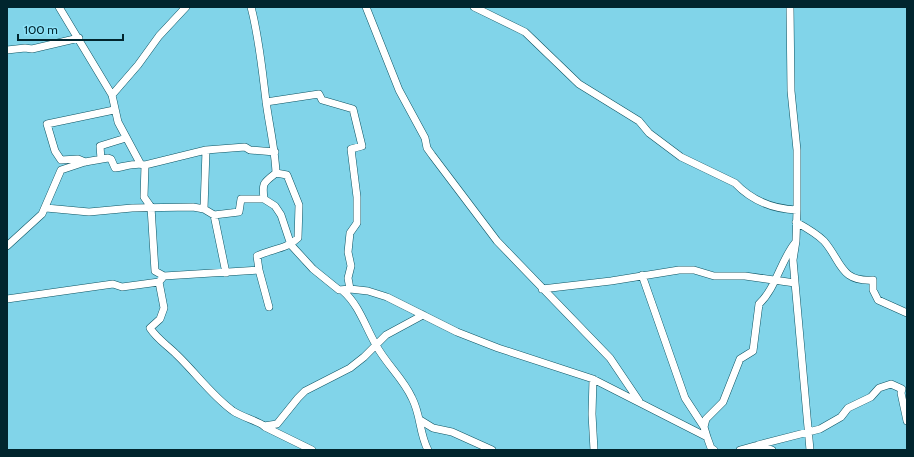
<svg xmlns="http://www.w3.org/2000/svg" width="914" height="457" font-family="Cabin,sans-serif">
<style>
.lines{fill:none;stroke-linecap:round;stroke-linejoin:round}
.minor-casing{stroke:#0d5463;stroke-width:8}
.minor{stroke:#fff;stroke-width:7}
</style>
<rect width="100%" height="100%" fill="#81d4e9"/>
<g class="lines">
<!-- minor casing -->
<g class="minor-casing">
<path id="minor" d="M 59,7 L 112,95 L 118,122 L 140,163
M 251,7 C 259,37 262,69 266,101 C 269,125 275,148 276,173 C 263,183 262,183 264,199 L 275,206 L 281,215 L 291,245 L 313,269 L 339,290 L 350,289 L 368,291 L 387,297 L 457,332 L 498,348 L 593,379 L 707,437 L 711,448 L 714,450
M 366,7 L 399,90 L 425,138 L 427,148 L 432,155 L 497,241 L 610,358 L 639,401
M 474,7 L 525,32 L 579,84 L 639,121 L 649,133 L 681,157 L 735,183 C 752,201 772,209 797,210
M 790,7 L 791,91 L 797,150 L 797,210 L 796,241 L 793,260 L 810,450
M 7,50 L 25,48 L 32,49 L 79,38
M 112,95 L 138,65 L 159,36 L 186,7
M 266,102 L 319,94 L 322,100 L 353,109 L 362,146 L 351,149 L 357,197 L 357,223 L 350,233 L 348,252 L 351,266 L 348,278 L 350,289
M 101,159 L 100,146 L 126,138
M 85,162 L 78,159 L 61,160 L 55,151 L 47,124 L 114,110
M 145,165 L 144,197 L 151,207 L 155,271 L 164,276 L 159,282 L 164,308 L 160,319 L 150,328 C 157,339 167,345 176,354 C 196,373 211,395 233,411 C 242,417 258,421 264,426 L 277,424 L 298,398 L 305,391 L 350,368 L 364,357 L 386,335 L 423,315
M 46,208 L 89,212 L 132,208 L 193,207 L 204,209 L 214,215 L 239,212 L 241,199 L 264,199
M 204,209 L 206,150
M 214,215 L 226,273
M 796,222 C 805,227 817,234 824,241 C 842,262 840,282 873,280 L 873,290 L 878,300 L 907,313
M 7,246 L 42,214 L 61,170 L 85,162 L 108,158 L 111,159 L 115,168 C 124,167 136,162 145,165 L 206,150 L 245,147 L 250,150 L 275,152
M 259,270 L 269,307
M 642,275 L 685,398 L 704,427
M 164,276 L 259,270 L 257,256 C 271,249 287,249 298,238 L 299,205 L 287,175 L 276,173
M 542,289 L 611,281 L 679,270 L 694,270 L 714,276 L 745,276 L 795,283
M 343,291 C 359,305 365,326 376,345 C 386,364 403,378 412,398 C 421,415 419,433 428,450
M 7,299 L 113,284 L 122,287 L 159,282
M 593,379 L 592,414 L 594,450
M 420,420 L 433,428 L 452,432 L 492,450
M 265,427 L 312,450
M 707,437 L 704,427 L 706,419 L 723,402 L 740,359 L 753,351 L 759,304 C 776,288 780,262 795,243
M 758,445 L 820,429 L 841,417 L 848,408 L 871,397 L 879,388 L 891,384 L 902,389 L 901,393 L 907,421
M 740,450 L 758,445 L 772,450"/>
</g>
<!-- minor -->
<use href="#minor" class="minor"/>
</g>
<!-- border -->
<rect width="914" height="457" fill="none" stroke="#01252e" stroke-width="16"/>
<!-- scale -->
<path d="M18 34v6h105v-6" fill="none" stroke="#01252e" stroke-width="2"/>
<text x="24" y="34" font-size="12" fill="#01252e" stroke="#8ee1f7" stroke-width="3" paint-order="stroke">100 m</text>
</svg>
